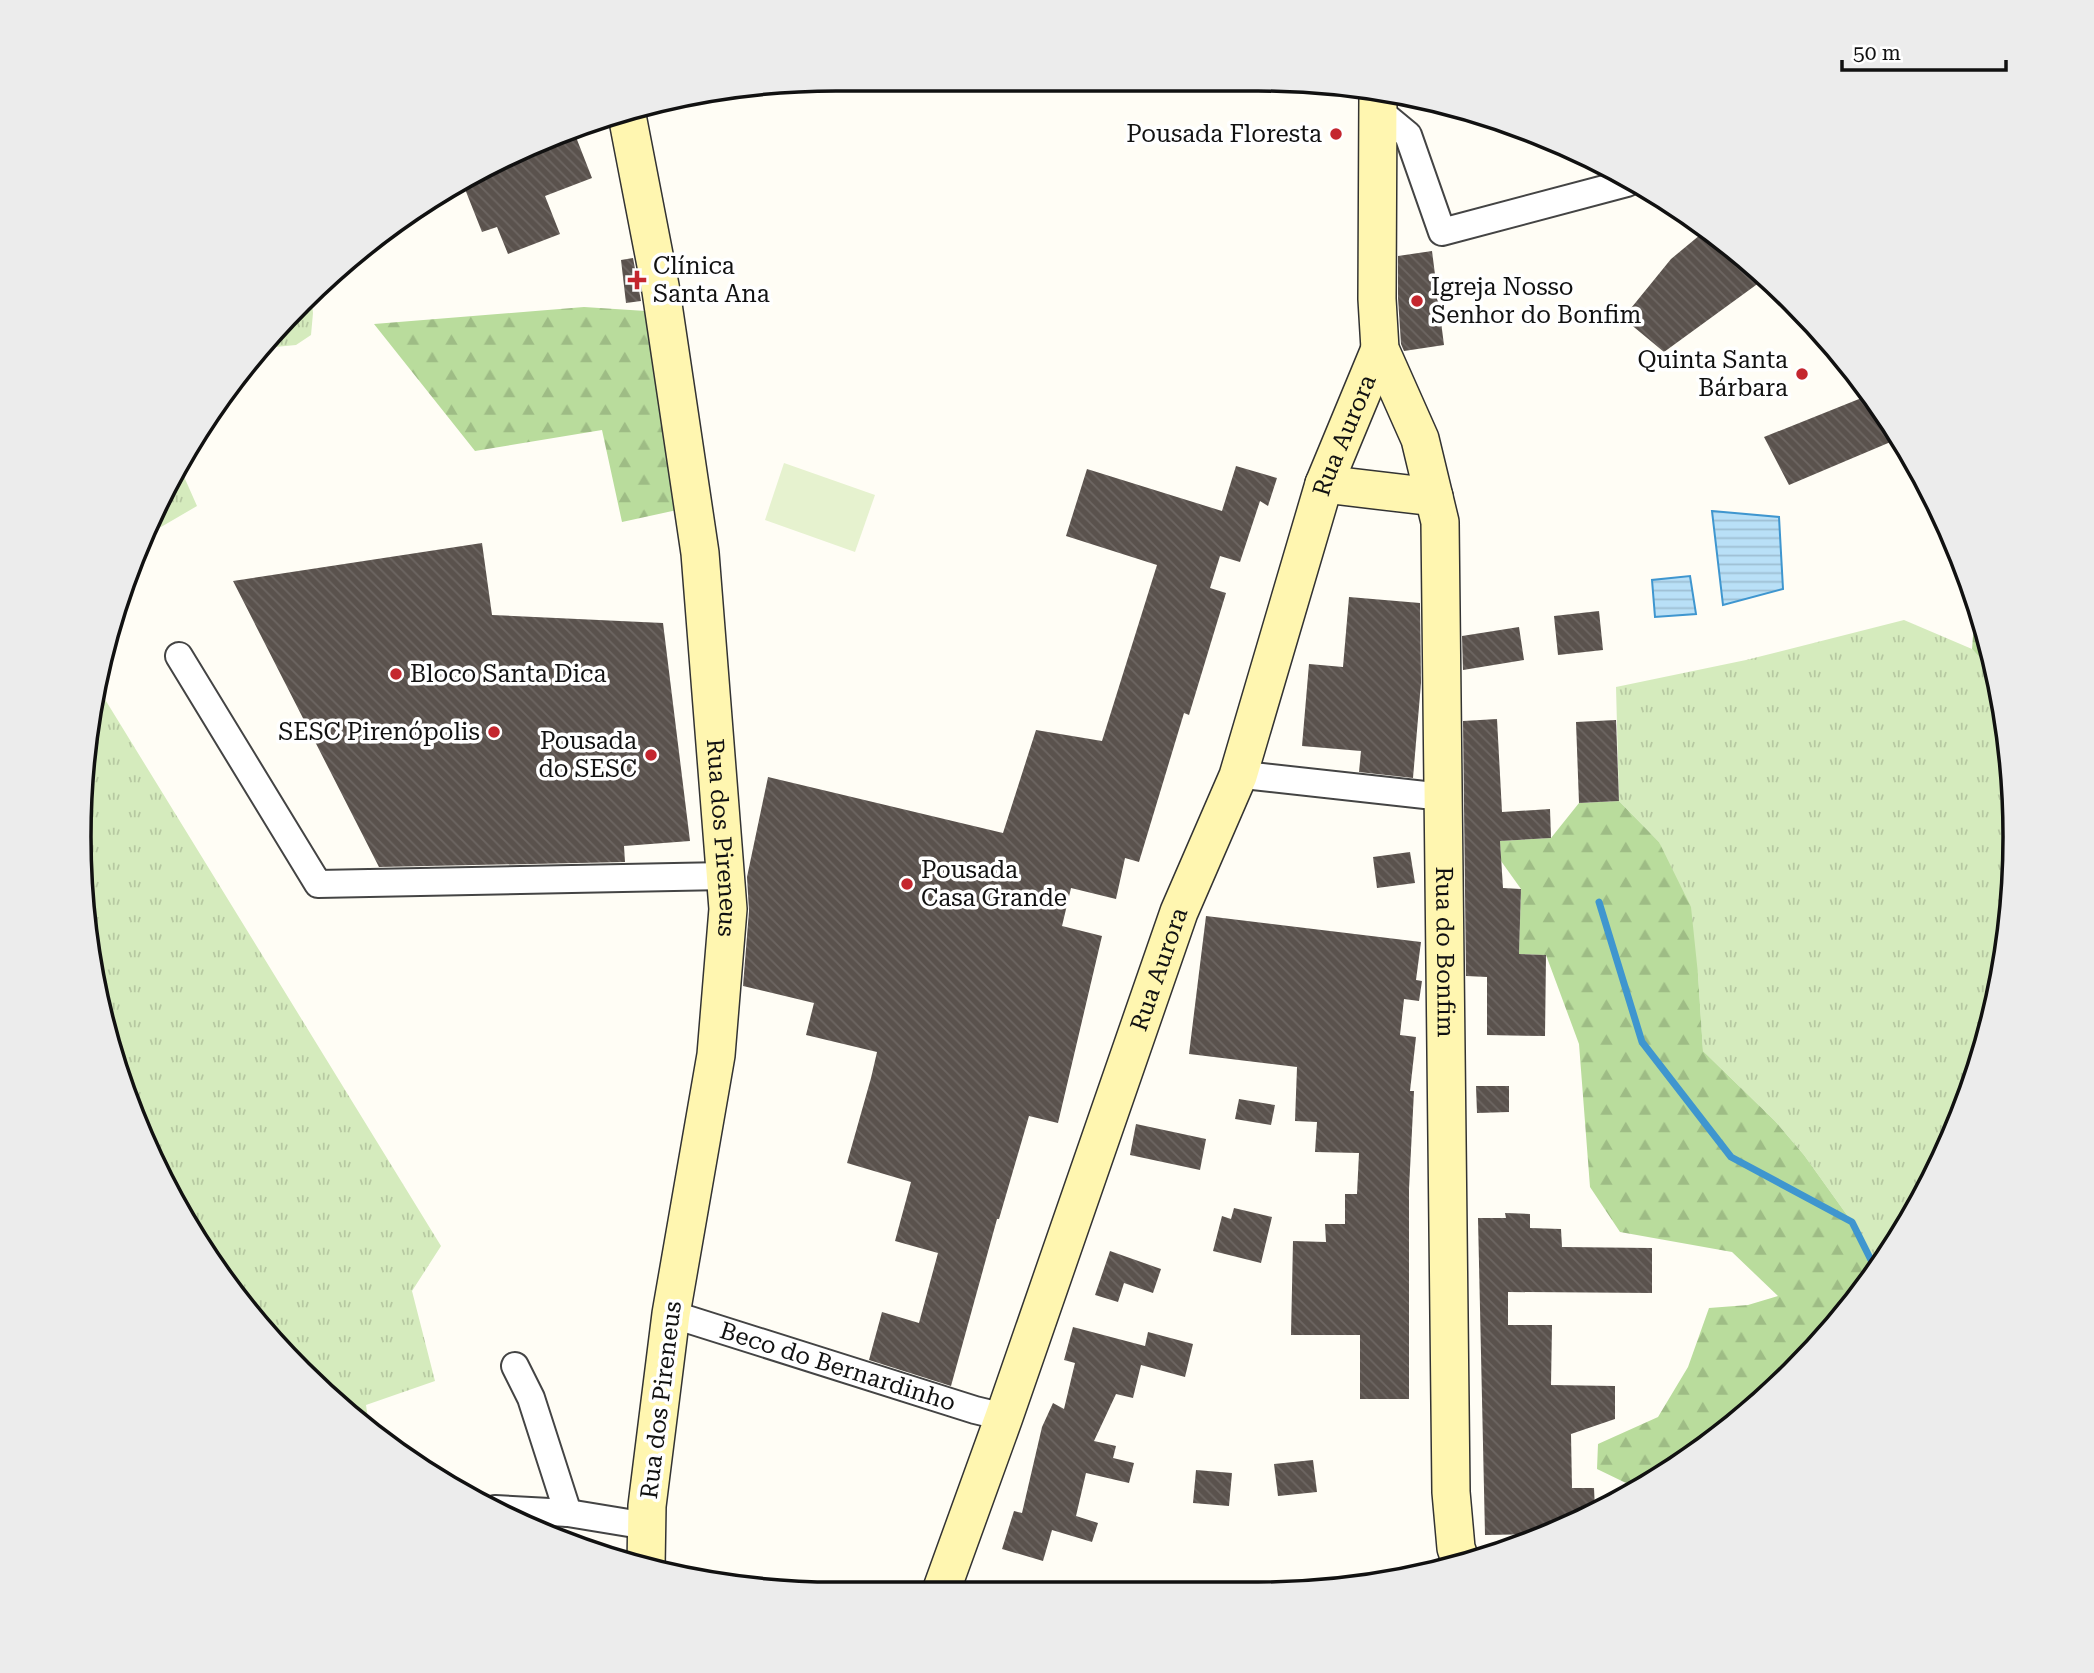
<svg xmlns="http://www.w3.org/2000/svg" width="2094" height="1673" font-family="'Roboto Serif',serif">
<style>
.grass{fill:url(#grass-tufts)}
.forest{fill:url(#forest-firs)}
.pitch{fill:#e6f2cf}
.water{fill:url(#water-rules);stroke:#3f96cf;stroke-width:2}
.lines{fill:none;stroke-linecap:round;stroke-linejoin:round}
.stream{stroke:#3f96cf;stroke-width:7}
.building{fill:url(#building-back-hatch)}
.street-casing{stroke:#444;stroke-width:30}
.secondary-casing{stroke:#333;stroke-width:40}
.street{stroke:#fff;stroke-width:26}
.secondary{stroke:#fff6b0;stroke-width:37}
.poi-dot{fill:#c4262e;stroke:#fff;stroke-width:2.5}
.labels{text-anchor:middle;stroke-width:7;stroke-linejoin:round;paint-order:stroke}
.poi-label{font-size:24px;fill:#111;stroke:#fff;text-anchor:end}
.street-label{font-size:24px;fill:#111;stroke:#fff}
.rim{fill:none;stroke:#111;stroke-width:3.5}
</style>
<defs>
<pattern id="grass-tufts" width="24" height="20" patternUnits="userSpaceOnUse" patternTransform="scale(1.75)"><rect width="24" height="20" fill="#d5ebbd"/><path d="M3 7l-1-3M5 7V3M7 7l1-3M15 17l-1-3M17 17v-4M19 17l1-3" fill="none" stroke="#b6c8a1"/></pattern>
<pattern id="forest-firs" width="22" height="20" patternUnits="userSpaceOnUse" patternTransform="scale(1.75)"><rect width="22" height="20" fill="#b9dc9c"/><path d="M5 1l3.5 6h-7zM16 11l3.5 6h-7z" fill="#9ebc85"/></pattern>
<pattern id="water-rules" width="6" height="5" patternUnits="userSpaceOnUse" patternTransform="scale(1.75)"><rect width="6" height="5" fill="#b9e0f7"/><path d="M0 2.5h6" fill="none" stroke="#9ebfd3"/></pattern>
<pattern id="building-back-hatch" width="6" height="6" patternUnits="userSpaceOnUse" patternTransform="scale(1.75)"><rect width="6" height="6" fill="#5a524d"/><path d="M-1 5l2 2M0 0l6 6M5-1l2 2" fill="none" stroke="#6d6662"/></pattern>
</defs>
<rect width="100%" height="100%" fill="#fffdf5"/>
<!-- grass -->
<path class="grass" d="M 311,293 L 313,313 L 311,335 L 296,345 L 264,348 L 301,300 Z
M 178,463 L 197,506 L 149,534 Z
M 1904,620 L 1972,649 L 1993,672 L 2009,738 L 2014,886 L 1989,1033 L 1937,1172 L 1876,1270 L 1852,1222 L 1804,1155 L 1775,1121 L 1703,1051 L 1698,974 L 1659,842 L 1619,801 L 1616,687 L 1746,660 Z
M 98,688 L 441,1246 L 412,1291 L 435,1381 L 366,1405 L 369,1426 L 267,1336 L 180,1215 L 104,1032 L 79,836 Z"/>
<!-- forest -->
<path class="forest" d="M 584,307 L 646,311 L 677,510 L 622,522 L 602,430 L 475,451 L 374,324 Z
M 1976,596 L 1993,672 L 1972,649 Z
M 1619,801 L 1659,842 L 1691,907 L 1698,974 L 1703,1051 L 1775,1121 L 1804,1155 L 1852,1222 L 1876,1270 L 1858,1298 L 1757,1406 L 1636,1493 L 1626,1497 L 1626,1483 L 1597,1469 L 1598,1444 L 1658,1417 L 1688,1367 L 1709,1308 L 1748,1305 L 1778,1296 L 1732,1252 L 1620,1232 L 1590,1187 L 1579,1044 L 1546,955 L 1519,954 L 1521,889 L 1501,861 L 1500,841 L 1551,838 L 1579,803 Z"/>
<!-- pitch -->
<path class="pitch" d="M 784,463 L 875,495 L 855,552 L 765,520 Z"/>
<!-- water -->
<path class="water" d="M 1712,511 L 1779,517 L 1783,589 L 1723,605 Z
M 1690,576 L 1696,614 L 1655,617 L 1652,580 Z"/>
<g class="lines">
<!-- stream -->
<path class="stream" d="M 1599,902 L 1642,1042 L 1731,1157 L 1852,1222 L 1876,1270"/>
</g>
<!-- building -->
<path class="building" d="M 574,132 L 592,178 L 545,196 L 560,234 L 508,254 L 497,227 L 482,232 L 461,179 Z
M 1706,230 L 1757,267 L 1767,277 L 1664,352 L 1623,318 L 1671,259 Z
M 1432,251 L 1444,345 L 1404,351 L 1401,344 L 1398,298 L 1398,256 Z
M 633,258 L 641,301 L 626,303 L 621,260 Z
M 1869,395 L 1900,438 L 1789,485 L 1764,437 Z
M 1236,466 L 1277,478 L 1268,506 L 1260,501 L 1240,562 L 1220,556 L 1210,588 L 1226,593 L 1189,715 L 1184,713 L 1139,862 L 1125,858 L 1116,899 L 1071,888 L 1062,926 L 1102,936 L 1058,1123 L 1029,1116 L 999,1219 L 997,1219 L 951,1386 L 869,1360 L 882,1312 L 919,1323 L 938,1253 L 895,1241 L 911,1182 L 847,1163 L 871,1078 L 877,1052 L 806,1035 L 814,1003 L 743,986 L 749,911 L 747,877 L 768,777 L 1003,833 L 1036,730 L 1102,741 L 1157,565 L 1066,536 L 1087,469 L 1222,511 Z
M 482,543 L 492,615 L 663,623 L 690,841 L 624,846 L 625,862 L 379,867 L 233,581 Z
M 1349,597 L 1420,603 L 1421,683 L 1413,778 L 1359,772 L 1361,751 L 1302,746 L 1309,664 L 1343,667 Z
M 1599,611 L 1603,650 L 1558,655 L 1554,616 Z
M 1519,627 L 1524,660 L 1463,670 L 1462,636 Z
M 1497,719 L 1502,812 L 1550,809 L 1551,838 L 1500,841 L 1503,888 L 1521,889 L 1519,954 L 1546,955 L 1545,1036 L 1487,1035 L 1487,977 L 1466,976 L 1463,721 Z
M 1616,720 L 1619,801 L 1579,803 L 1576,722 Z
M 1410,852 L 1415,883 L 1377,888 L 1373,857 Z
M 1206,916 L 1421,942 L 1416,980 L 1422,981 L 1419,1001 L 1404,999 L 1400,1035 L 1416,1037 L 1410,1091 L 1414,1091 L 1409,1189 L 1409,1399 L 1360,1399 L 1360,1335 L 1291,1335 L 1293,1241 L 1326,1242 L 1325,1224 L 1345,1224 L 1345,1194 L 1357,1194 L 1359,1153 L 1315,1152 L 1317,1122 L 1295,1121 L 1297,1067 L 1189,1054 Z
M 1476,1086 L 1509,1086 L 1509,1112 L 1477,1113 Z
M 1239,1099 L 1275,1105 L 1271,1125 L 1235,1119 Z
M 1136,1124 L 1206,1139 L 1200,1170 L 1130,1155 Z
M 1234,1208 L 1272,1217 L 1261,1263 L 1213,1251 L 1222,1216 L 1231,1219 Z
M 1505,1213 L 1530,1214 L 1530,1228 L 1561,1229 L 1562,1247 L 1652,1248 L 1652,1293 L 1508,1292 L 1508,1325 L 1552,1325 L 1551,1385 L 1615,1386 L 1615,1419 L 1571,1434 L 1572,1488 L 1594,1488 L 1595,1510 L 1537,1534 L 1485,1535 L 1478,1218 L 1506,1218 Z
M 1110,1251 L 1161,1269 L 1153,1293 L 1124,1283 L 1118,1302 L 1095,1295 Z
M 1073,1327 L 1145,1346 L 1148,1332 L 1193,1344 L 1185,1377 L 1141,1365 L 1133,1398 L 1116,1394 L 1094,1441 L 1116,1446 L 1113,1458 L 1134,1463 L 1129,1483 L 1086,1473 L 1076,1516 L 1098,1523 L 1092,1542 L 1052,1530 L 1043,1561 L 1002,1549 L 1014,1511 L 1022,1513 L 1042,1427 L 1053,1403 L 1064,1409 L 1075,1363 L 1064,1360 Z
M 1313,1460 L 1317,1492 L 1278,1496 L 1274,1464 Z
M 1196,1470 L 1232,1473 L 1229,1506 L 1193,1503 Z"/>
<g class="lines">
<!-- street casing -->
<g class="street-casing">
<g id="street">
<path d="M 1379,111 L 1408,135 L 1442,232 L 1627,183 L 1634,179"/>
<path d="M 179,656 L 318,884 L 725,876"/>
<path d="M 1238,776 L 1244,775 L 1443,797"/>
<path id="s1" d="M 671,1314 L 975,1410 L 1004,1417"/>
<path d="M 515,1366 L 531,1398 L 568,1513"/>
<path d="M 495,1509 L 568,1513 L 647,1526"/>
</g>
</g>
<!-- secondary casing -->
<g class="secondary-casing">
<g id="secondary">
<path id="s2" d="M 1378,95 L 1377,299 L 1380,349 L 1420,439 L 1440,522 L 1451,1492 L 1456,1548 L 1462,1565"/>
<path id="s3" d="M 626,110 L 661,291 L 700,553 L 728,909 L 716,1055 L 671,1314 L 647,1506 L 646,1567"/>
<path d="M 1324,484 L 1434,497"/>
<path id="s4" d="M 940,1594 L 1004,1417 L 1179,912 L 1238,776 L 1324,484 L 1380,349"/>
</g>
</g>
<!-- street -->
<use href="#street" class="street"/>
<!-- secondary -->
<use href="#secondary" class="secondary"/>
</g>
<!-- markers -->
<g class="poi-dot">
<circle cx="1336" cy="134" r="7"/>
<path d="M633.5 269.5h7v7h7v7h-7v7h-7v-7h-7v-7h7z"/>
<circle cx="1417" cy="301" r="7"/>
<circle cx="1802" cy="374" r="7"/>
<circle cx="396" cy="674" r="7"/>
<circle cx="494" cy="732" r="7"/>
<circle cx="651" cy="755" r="7"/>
<circle cx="907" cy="884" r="7"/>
</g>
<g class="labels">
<!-- poi labels -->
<g class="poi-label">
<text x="1322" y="142">Pousada Floresta</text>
<text x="653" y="274" text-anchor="start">Clínica<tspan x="653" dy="28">Santa Ana</tspan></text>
<text x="1431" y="295" text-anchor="start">Igreja Nosso<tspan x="1431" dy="28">Senhor do Bonfim</tspan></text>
<text x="1788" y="368">Quinta Santa<tspan x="1788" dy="28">Bárbara</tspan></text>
<text x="410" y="682" text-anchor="start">Bloco Santa Dica</text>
<text x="480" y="740">SESC Pirenópolis</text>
<text x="637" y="749">Pousada<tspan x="637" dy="28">do SESC</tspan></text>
<text x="921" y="878" text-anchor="start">Pousada<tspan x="921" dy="28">Casa Grande</tspan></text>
</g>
<!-- street labels -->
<g class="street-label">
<text dy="8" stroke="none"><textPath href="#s4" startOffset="1228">Rua Aurora</textPath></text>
<text dy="8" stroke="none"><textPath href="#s3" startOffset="735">Rua dos Pireneus</textPath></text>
<text dy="8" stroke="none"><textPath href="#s2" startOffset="868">Rua do Bonfim</textPath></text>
<text dy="8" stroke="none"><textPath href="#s4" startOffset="662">Rua Aurora</textPath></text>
<text dy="8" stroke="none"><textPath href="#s1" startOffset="175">Beco do Bernardinho</textPath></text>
<text transform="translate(661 1400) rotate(-83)" y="8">Rua dos Pireneus</text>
</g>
</g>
<!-- crop -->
<path d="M0 0H2094V1673H0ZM836 91H1258A745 745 0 0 1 2003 836V837A745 745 0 0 1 1258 1582H836A745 745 0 0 1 91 837V836A745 745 0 0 1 836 91Z" fill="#ececec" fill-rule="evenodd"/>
<path class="rim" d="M836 91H1258A745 745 0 0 1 2003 836V837A745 745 0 0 1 1258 1582H836A745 745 0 0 1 91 837V836A745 745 0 0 1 836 91Z"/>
<!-- scale -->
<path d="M1842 60v10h164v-10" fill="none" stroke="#111111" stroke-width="3.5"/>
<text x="1853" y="60" font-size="21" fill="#111111" stroke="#ffffff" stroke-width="5" paint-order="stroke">50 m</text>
</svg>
